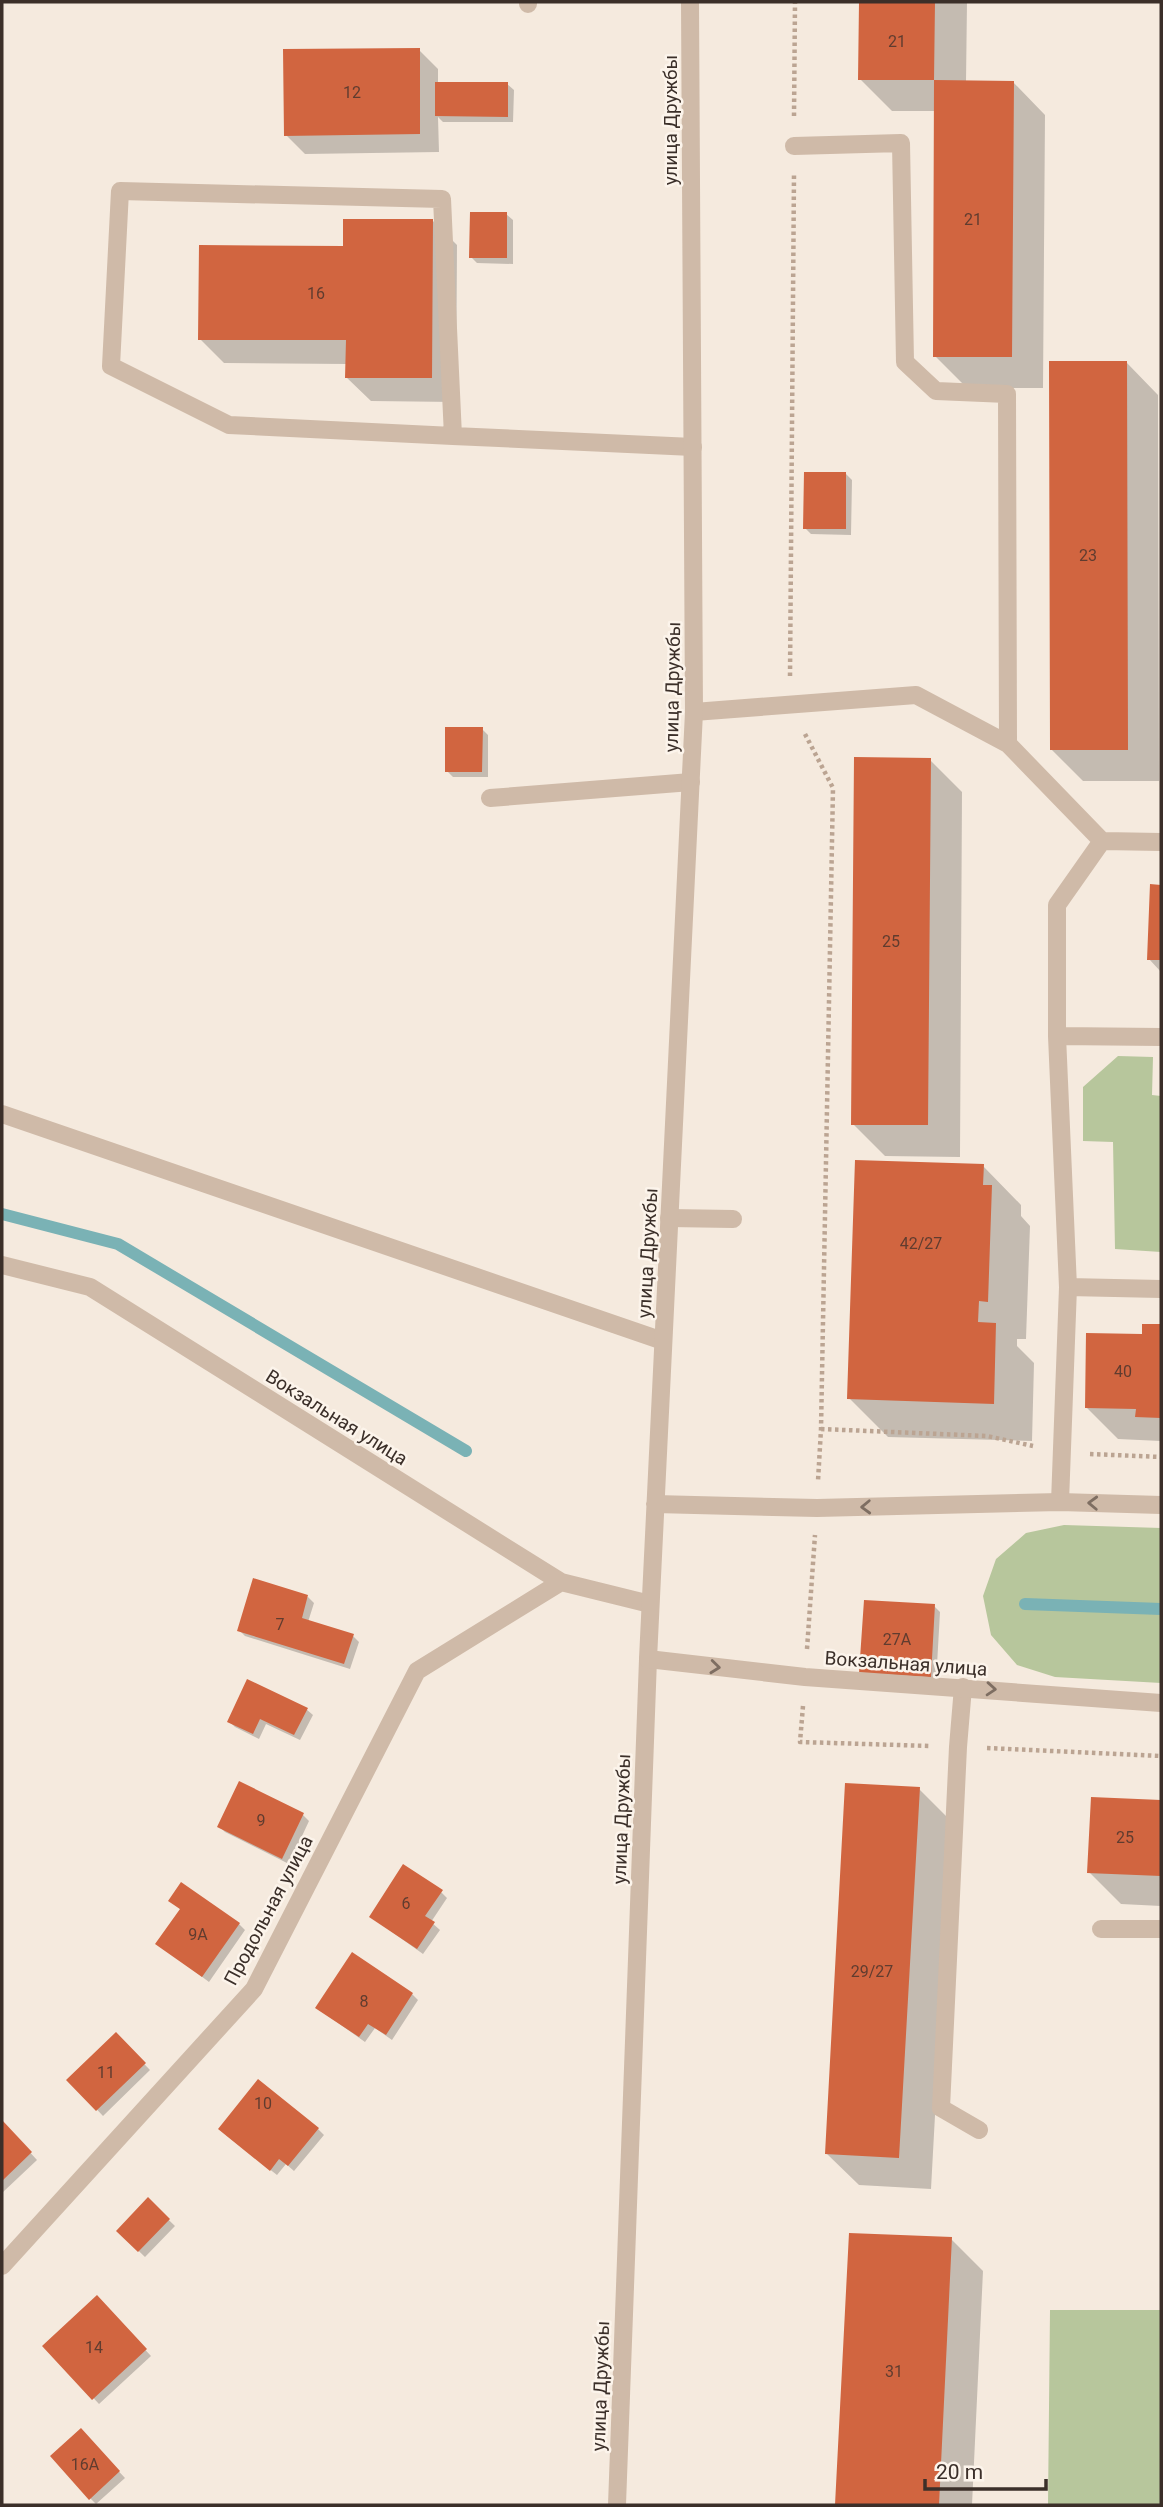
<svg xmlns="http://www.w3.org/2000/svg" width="1163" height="2507" font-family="Roboto,sans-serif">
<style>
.green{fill:#b7c69c}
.shadow{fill:#0003}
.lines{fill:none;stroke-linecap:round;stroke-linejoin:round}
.stream{stroke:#7ab2b5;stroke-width:12}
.building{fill:#d16540}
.path{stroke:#bba492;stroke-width:4.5;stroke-dasharray:3.5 3.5;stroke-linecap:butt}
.service{stroke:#cfbaa8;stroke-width:18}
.minor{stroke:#cfbaa8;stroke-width:18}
.tertiary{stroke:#cfbaa8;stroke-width:18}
.oneway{stroke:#7e6e62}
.labels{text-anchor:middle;stroke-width:5;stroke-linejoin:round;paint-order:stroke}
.number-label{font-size:16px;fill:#603c2f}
.street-label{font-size:19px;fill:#3b2f29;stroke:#fcf4eb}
</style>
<rect width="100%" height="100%" fill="#f5eade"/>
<!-- green -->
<path class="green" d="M 1118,1056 L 1153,1057 L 1152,1095 L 1161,1096 L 1161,1252 L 1115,1249 L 1113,1142 L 1083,1141 L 1083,1087 Z
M 1064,1525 L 1161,1528 L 1161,1683 L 1055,1677 L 1017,1665 L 991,1635 L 983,1596 L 996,1559 L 1026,1533 Z
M 1050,2310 L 1161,2310 L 1161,2505 L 1048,2505 Z"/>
<!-- shadow -->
<path class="shadow" d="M 860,2 L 967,2 L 966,82 L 1013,82 L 1045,115 L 1043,388 L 967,388 L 935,356 L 936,111 L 892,111 L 860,79 Z
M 419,50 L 438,69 L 438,84 L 507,84 L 514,90 L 513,122 L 443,122 L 438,117 L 439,152 L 305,154 L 286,135 Z
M 506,214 L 513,220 L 513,264 L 477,263 L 471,257 Z
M 433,221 L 457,245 L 456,402 L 371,401 L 346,377 L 347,364 L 224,363 L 200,339 Z
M 1126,362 L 1158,395 L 1159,781 L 1083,781 L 1051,749 Z
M 846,474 L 852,480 L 851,535 L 811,534 L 805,528 Z
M 482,729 L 488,735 L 488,777 L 453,777 L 447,771 Z
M 930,760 L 962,792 L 960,1157 L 885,1156 L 853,1124 Z
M 1152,886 L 1161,886 L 1161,972 L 1149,959 Z
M 983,1166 L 1021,1205 L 1021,1216 L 1030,1226 L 1026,1339 L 1017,1339 L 1017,1346 L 1034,1363 L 1032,1441 L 888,1437 L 849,1398 Z
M 1144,1326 L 1161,1326 L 1161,1441 L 1118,1439 L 1086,1407 L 1144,1336 Z
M 308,1597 L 314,1603 L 308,1622 L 353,1636 L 359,1642 L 350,1669 L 245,1636 L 239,1630 Z
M 934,1606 L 940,1612 L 936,1683 L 867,1679 Z
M 306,1709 L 313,1715 L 300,1740 L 266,1724 L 259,1739 L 235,1727 L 229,1721 Z
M 240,1784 L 303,1815 L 309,1821 L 289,1864 L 225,1832 L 219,1826 Z
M 919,1789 L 951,1821 L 931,2189 L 859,2185 L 826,2153 Z
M 1092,1799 L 1161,1802 L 1161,1906 L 1121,1904 L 1089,1872 Z
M 441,1892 L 447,1898 L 431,1922 L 440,1930 L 423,1954 L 371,1917 Z
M 170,1901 L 239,1924 L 245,1930 L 209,1982 L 158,1944 L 181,1910 Z
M 412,1994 L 418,2000 L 392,2040 L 375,2028 L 365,2042 L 317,2008 Z
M 116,2035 L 150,2070 L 103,2116 L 69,2080 Z
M 2,2122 L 37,2160 L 2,2193 Z
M 318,2129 L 324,2135 L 294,2171 L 286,2164 L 277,2175 L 226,2135 Z
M 148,2200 L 175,2226 L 145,2257 L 118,2231 Z
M 850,2234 L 951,2239 L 983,2271 L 972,2505 L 837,2505 Z
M 97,2298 L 151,2356 L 99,2404 L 45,2346 Z
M 81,2431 L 125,2478 L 96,2504 L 90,2498 Z"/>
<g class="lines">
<!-- stream -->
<path class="stream" d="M 2,1214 L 118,1244 L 466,1451
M 1025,1604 L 1161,1609"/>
</g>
<!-- building -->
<path class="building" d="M 859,2 L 935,2 L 934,80 L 858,80 Z
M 420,48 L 420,134 L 284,136 L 283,49 Z
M 934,80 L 1014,81 L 1012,357 L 933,357 Z
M 435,82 L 508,82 L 508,117 L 435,116 Z
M 470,212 L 507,212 L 507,258 L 469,258 Z
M 343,219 L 433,219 L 432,378 L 345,378 L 346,340 L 198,340 L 199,245 L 343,246 Z
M 1049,361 L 1127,361 L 1128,750 L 1050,750 Z
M 804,472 L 846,472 L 846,529 L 803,529 Z
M 445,727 L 483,727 L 482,772 L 445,772 Z
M 854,757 L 931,758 L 928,1125 L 851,1125 Z
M 1150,884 L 1161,885 L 1161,960 L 1147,960 Z
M 855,1160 L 984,1164 L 983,1185 L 992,1185 L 988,1302 L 979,1301 L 978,1322 L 996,1323 L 994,1404 L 847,1399 Z
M 1142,1324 L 1161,1324 L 1161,1418 L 1135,1417 L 1136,1409 L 1085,1408 L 1086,1333 L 1142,1334 Z
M 253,1578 L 308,1595 L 302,1618 L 354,1634 L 344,1664 L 237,1631 Z
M 864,1600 L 935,1604 L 931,1677 L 859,1673 Z
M 247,1679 L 308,1708 L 294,1735 L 260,1719 L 253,1734 L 227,1722 Z
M 239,1781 L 304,1813 L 282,1859 L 217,1827 Z
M 845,1783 L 920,1787 L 899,2158 L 825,2154 Z
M 1091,1797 L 1161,1800 L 1161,1876 L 1087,1873 Z
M 403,1864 L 443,1890 L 425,1916 L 435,1922 L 417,1949 L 369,1917 Z
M 181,1882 L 240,1923 L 202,1977 L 155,1944 L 180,1909 L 168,1901 Z
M 352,1952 L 413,1993 L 386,2035 L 368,2024 L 359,2037 L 315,2008 Z
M 116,2032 L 146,2063 L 96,2111 L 66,2080 Z
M 258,2079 L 319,2128 L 288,2166 L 279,2159 L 270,2171 L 218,2129 Z
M 2,2120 L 32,2152 L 2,2181 Z
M 148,2197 L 170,2219 L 138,2252 L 116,2231 Z
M 849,2233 L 952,2237 L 939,2505 L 835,2505 Z
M 97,2295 L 147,2349 L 92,2400 L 42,2346 Z
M 81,2428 L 120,2471 L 89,2500 L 50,2456 Z"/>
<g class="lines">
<!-- path -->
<path class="path" d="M 794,116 L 795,2
M 790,676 L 794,174
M 805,734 L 833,788 L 821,1429 L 818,1481
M 821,1429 L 987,1436 L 1033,1446
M 1090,1454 L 1161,1457
M 807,1649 L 815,1535
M 803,1706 L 800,1742 L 930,1746
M 987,1748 L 1161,1756"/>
<!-- service -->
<path class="service" d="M 528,4 L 528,2
M 794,146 L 901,143 L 905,362 L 936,391 L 1007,394 L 1008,744
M 453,436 L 442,199 L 120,191 L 111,366 L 229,425 L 453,436 L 693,447
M 694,712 L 916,695 L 1008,744 L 1102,841 L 1161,842
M 490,798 L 691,782
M 1057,1036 L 1161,1037
M 2,1114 L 663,1341
M 669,1218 L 733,1219
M 1068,1287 L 1161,1289
M 1060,1502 L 1068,1287 L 1057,1036 L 1057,905 L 1102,841
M 963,1687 L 958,1747 L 941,2108 L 979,2130
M 1101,1929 L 1161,1929"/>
<!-- minor -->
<path class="minor" d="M 2,1265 L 90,1287 L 561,1582 L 650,1604
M 2,2266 L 254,1989 L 417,1671 L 561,1582
M 617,2505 L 648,1659"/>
<!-- tertiary -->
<path class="tertiary" d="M 690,2 L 694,712 L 648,1659 L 805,1677 L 1161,1703
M 655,1504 L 817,1508 L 1060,1502 L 1161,1505"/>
</g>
<!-- one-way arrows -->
<defs><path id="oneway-chevron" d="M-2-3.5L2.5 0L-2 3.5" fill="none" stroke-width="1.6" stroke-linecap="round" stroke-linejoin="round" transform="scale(1.75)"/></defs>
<g class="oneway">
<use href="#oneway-chevron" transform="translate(1093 1503) rotate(-178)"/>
<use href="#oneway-chevron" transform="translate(866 1507) rotate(178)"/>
<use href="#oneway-chevron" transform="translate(715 1667) rotate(6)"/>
<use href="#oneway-chevron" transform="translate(991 1689) rotate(4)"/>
</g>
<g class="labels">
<!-- number labels -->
<g class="number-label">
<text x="897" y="47">21</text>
<text x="352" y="98">12</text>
<text x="973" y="225">21</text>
<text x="316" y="299">16</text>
<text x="1088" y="561">23</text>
<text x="891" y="947">25</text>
<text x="921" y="1249">42/27</text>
<text x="1123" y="1377">40</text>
<text x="280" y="1630">7</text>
<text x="897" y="1645">27А</text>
<text x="261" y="1826">9</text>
<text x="1125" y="1843">25</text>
<text x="406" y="1909">6</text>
<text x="198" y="1940">9А</text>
<text x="872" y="1977">29/27</text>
<text x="364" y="2007">8</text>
<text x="106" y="2078">11</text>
<text x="263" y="2109">10</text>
<text x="94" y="2353">14</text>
<text x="894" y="2377">31</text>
<text x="85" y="2470">16А</text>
</g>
<!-- street labels -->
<g class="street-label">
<text transform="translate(670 120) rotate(-90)" y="7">улица Дружбы</text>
<text transform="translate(672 687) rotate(-89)" y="7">улица Дружбы</text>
<text transform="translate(647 1253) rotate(-87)" y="7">улица Дружбы</text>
<text transform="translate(337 1417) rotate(32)" y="7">Вокзальная улица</text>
<text transform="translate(906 1663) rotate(4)" y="7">Вокзальная улица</text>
<text transform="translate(621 1819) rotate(-88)" y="7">улица Дружбы</text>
<text transform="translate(268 1910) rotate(-62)" y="7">Продольная улица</text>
<text transform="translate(600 2386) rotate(-88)" y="7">улица Дружбы</text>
</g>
</g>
<!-- border -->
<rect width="1163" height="2507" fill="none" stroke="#3b2f29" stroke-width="7"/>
<!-- scale -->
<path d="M925 2479v10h121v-10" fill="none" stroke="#3b2f29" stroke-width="3.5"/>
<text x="936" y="2479" font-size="21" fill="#3b2f29" stroke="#fcf4eb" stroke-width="5" paint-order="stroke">20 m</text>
</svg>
